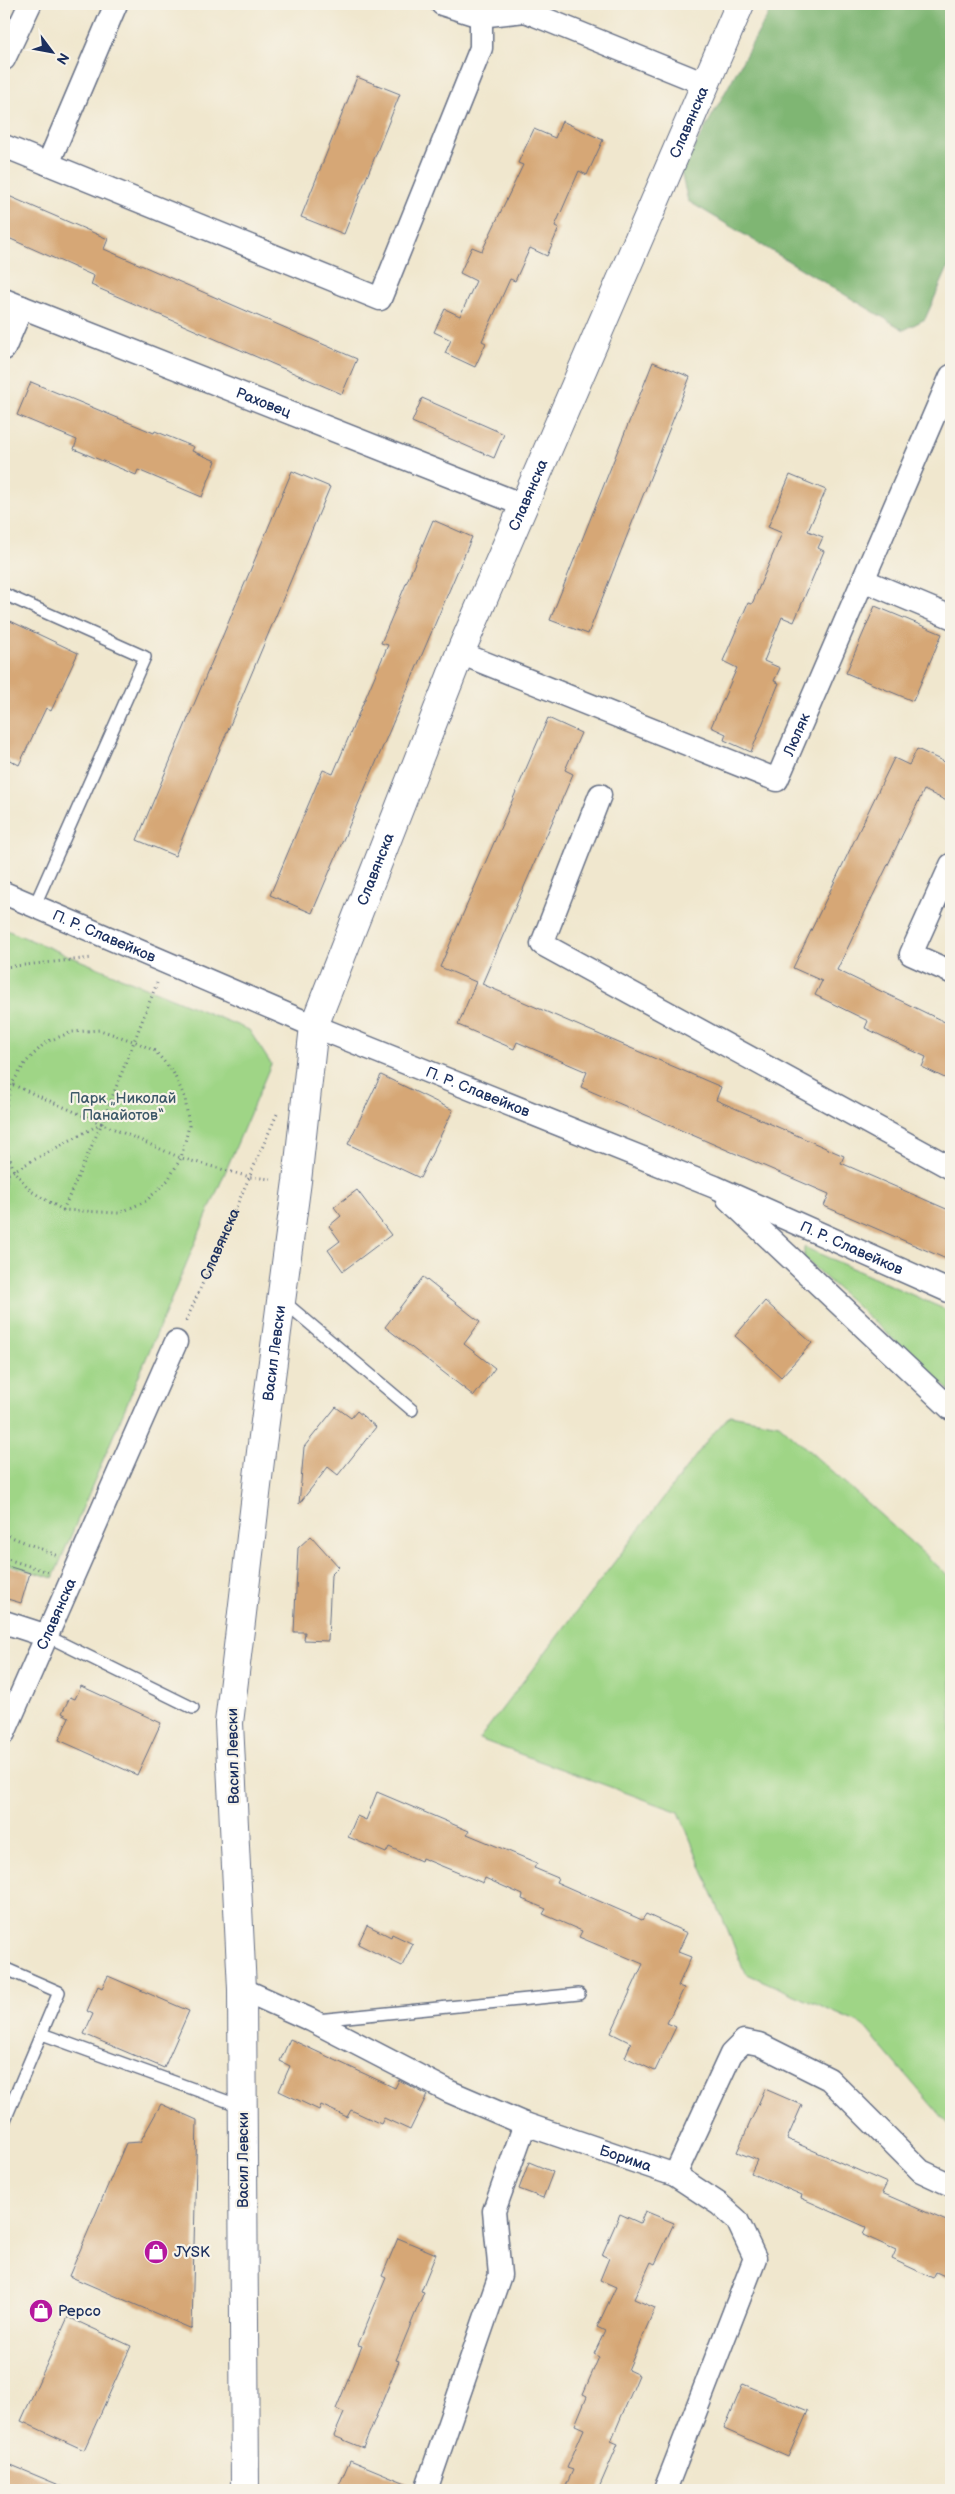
<svg xmlns="http://www.w3.org/2000/svg" width="955" height="2494" font-family="'Balsamiq Sans',sans-serif">
<style>
.green{fill:#9fd586;stroke:#5d8272}
.forest{fill:#7fb673;stroke:#4d7268}
.building{fill:#d6a776}
.lines{fill:none;stroke-linecap:round;stroke-linejoin:round}
.service-casing{stroke:#666f85;stroke-width:14}
.minor-casing{stroke:#666f85;stroke-width:25}
.tertiary-casing{stroke:#666f85;stroke-width:30}
.path{stroke:#666f85;stroke-width:3;stroke-dasharray:1 4;stroke-linecap:butt}
.service{stroke:#fff;stroke-width:11}
.minor{stroke:#fff;stroke-width:22}
.tertiary{stroke:#fff;stroke-width:28}
.labels{text-anchor:middle;stroke-width:4.5;stroke-linejoin:round;paint-order:stroke}
.street-label{font-size:15px;fill:#1b2f5e;stroke:#f7f3e8}
.park-label{font-size:15px;fill:#3c5868;stroke:#f7f3e8}
.poi-label{font-size:15px;fill:#1b2f5e;stroke:#f7f3e8;text-anchor:start}
</style>
<rect width="100%" height="100%" fill="#f7f3e8"/>
<filter id="ink" filterUnits="userSpaceOnUse"><feTurbulence type="fractalNoise" baseFrequency=".02" numOctaves="2"/><feDisplacementMap in="SourceGraphic" scale="10" xChannelSelector="R" yChannelSelector="G"/><feConvolveMatrix kernelMatrix="1 2 1 2 8 2 1 2 1" color-interpolation-filters="sRGB"/></filter>
<filter id="wash" filterUnits="userSpaceOnUse"><feTurbulence type="fractalNoise" baseFrequency=".0096" numOctaves="4" result="noise"/><feDisplacementMap in="SourceGraphic" scale="20" xChannelSelector="R" yChannelSelector="G"/><feGaussianBlur stdDeviation="1.12" result="paint"/><feColorMatrix in="noise" values="0 0 0 0 0 0 0 0 0 0 0 0 0 0 0 0 0 1.4 0 .05"/><feComposite in="paint" operator="in"/></filter>
<g filter="url(#wash)">
<rect width="100%" height="100%" fill="#f0e7ce"/>
<!-- green -->
<path class="green" d="M 4,929 L 249,1030 L 271,1064 L 53,1578 L 4,1563 Z
M 804,1247 L 951,1312 L 951,1392 L 804,1258 Z
M 730,1415 L 779,1424 L 951,1578 L 951,2128 L 863,2025 L 745,1973 L 679,1812 L 479,1739 L 710,1437 Z"/>
<!-- forest -->
<path class="forest" d="M 774,4 L 951,4 L 951,261 L 925,319 L 904,330 L 688,201 L 681,172 Z"/>
<g id="blocks">
<!-- building -->
<path class="building" d="M 357,77 L 400,94 L 344,234 L 301,217 Z
M 562,121 L 603,140 L 587,175 L 579,171 L 555,226 L 559,228 L 547,256 L 530,248 L 515,281 L 510,279 L 482,341 L 486,343 L 475,367 L 445,353 L 451,340 L 434,332 L 445,309 L 460,316 L 476,281 L 460,273 L 472,247 L 482,251 L 523,165 L 518,163 L 534,129 L 555,138 Z
M 4,194 L 108,239 L 104,249 L 357,359 L 342,394 L 91,285 L 94,276 L 4,236 Z
M 653,362 L 690,377 L 588,634 L 550,620 Z
M 31,382 L 154,433 L 155,431 L 194,447 L 192,451 L 216,461 L 202,497 L 138,470 L 136,475 L 74,449 L 77,440 L 17,415 Z
M 422,398 L 504,434 L 494,458 L 412,422 Z
M 292,471 L 330,487 L 175,856 L 137,840 Z
M 790,475 L 826,490 L 808,531 L 823,537 L 818,548 L 824,551 L 794,622 L 782,617 L 764,661 L 780,668 L 774,681 L 779,683 L 751,752 L 724,740 L 726,734 L 711,727 L 737,668 L 723,661 L 748,603 L 752,604 L 782,533 L 768,527 Z
M 433,520 L 472,537 L 312,913 L 270,895 L 323,770 L 333,774 L 388,645 L 381,643 Z
M 875,606 L 942,634 L 913,701 L 846,673 Z
M 4,618 L 78,653 L 51,711 L 46,708 L 19,765 L 4,757 Z
M 548,718 L 581,733 L 565,770 L 573,774 L 482,984 L 721,1087 L 716,1100 L 844,1156 L 841,1163 L 951,1211 L 951,1261 L 824,1206 L 829,1194 L 581,1087 L 587,1072 L 517,1042 L 514,1049 L 458,1025 L 476,982 L 440,967 Z
M 917,749 L 951,765 L 951,803 L 924,790 L 837,970 L 951,1025 L 951,1081 L 922,1067 L 926,1057 L 865,1028 L 868,1021 L 815,995 L 822,981 L 793,968 L 894,758 L 909,765 Z
M 381,1075 L 453,1110 L 420,1178 L 348,1144 Z
M 357,1190 L 391,1235 L 343,1271 L 328,1250 L 340,1241 L 329,1226 L 341,1216 L 334,1207 Z
M 423,1277 L 480,1322 L 464,1344 L 495,1368 L 474,1396 L 385,1327 Z
M 765,1301 L 812,1343 L 781,1377 L 735,1336 Z
M 336,1407 L 351,1418 L 357,1411 L 376,1427 L 338,1475 L 328,1467 L 299,1504 L 304,1447 Z
M 311,1536 L 339,1567 L 331,1575 L 328,1641 L 304,1640 L 305,1632 L 294,1632 L 298,1548 Z
M 4,1565 L 30,1573 L 21,1603 L 4,1598 Z
M 81,1686 L 161,1723 L 137,1775 L 59,1740 L 69,1717 L 62,1713 L 70,1697 L 75,1699 Z
M 377,1792 L 469,1831 L 467,1834 L 537,1863 L 534,1868 L 558,1878 L 556,1882 L 642,1920 L 646,1914 L 687,1933 L 678,1952 L 691,1957 L 678,1986 L 684,1988 L 667,2023 L 676,2027 L 655,2071 L 625,2057 L 631,2043 L 611,2033 L 643,1964 L 579,1937 L 582,1931 L 543,1914 L 546,1909 L 522,1899 L 523,1895 L 485,1878 L 483,1883 L 422,1858 L 421,1861 L 389,1847 L 386,1853 L 348,1837 L 357,1816 L 366,1820 Z
M 367,1925 L 391,1937 L 392,1934 L 413,1944 L 402,1966 L 358,1944 Z
M 108,1976 L 189,2011 L 164,2068 L 84,2034 L 93,2014 L 87,2011 L 98,1986 L 102,1988 Z
M 290,2039 L 395,2088 L 399,2080 L 427,2095 L 410,2130 L 384,2118 L 381,2124 L 351,2110 L 347,2117 L 321,2105 L 319,2110 L 279,2091 L 290,2066 L 280,2061 Z
M 765,2089 L 802,2105 L 787,2139 L 887,2183 L 882,2193 L 951,2223 L 951,2279 L 936,2272 L 933,2278 L 892,2259 L 896,2250 L 863,2235 L 866,2227 L 801,2198 L 802,2195 L 751,2173 L 757,2160 L 737,2152 Z
M 161,2104 L 197,2120 L 192,2329 L 69,2276 L 126,2143 L 140,2142 Z
M 529,2162 L 553,2172 L 543,2198 L 519,2189 Z
M 645,2211 L 674,2223 L 655,2264 L 651,2262 L 634,2299 L 655,2308 L 628,2370 L 639,2375 L 611,2441 L 618,2444 L 598,2490 L 564,2490 L 573,2470 L 567,2468 L 584,2429 L 575,2425 L 587,2396 L 583,2394 L 599,2357 L 594,2354 L 605,2331 L 597,2327 L 616,2287 L 600,2280 L 609,2258 L 602,2255 L 620,2214 L 640,2223 Z
M 398,2238 L 436,2254 L 421,2291 L 424,2292 L 396,2360 L 399,2361 L 363,2448 L 334,2436 L 344,2413 L 336,2409 L 362,2346 L 358,2345 L 386,2278 L 382,2276 Z
M 68,2317 L 131,2346 L 84,2450 L 21,2421 Z
M 743,2384 L 808,2411 L 788,2457 L 724,2429 Z
M 350,2460 L 413,2486 L 413,2490 L 337,2490 Z
M 4,2462 L 71,2490 L 4,2490 Z"/>
</g>
</g>
<g filter="url(#ink)">
<use href="#blocks" fill-opacity="0" stroke="#666f85" stroke-width="1"/>
<g class="lines">
<!-- service casing -->
<g class="service-casing">
<path id="service" d="M 4,594 L 145,657 L 34,907
M 282,1300 L 412,1410
M 47,1636 L 193,1708
M 4,1968 L 59,1992 L 4,2122
M 317,2020 L 579,1994
M 42,2034 L 243,2107"/>
</g>
<!-- minor casing -->
<g class="minor-casing">
<g id="minor">
<path d="M 442,4 L 480,16 L 525,11 L 705,84"/>
<path d="M 4,59 L 30,4"/>
<path d="M 4,146 L 380,299 L 481,48 L 481,4"/>
<path d="M 48,164 L 116,4"/>
<path id="s2" d="M 4,300 L 523,505"/>
<path d="M 4,349 L 22,307"/>
<path d="M 863,580 L 951,617"/>
<path id="s3" d="M 460,653 L 777,780 L 951,376"/>
<path d="M 600,795 L 542,944 L 951,1168"/>
<path d="M 951,865 L 911,954 L 951,972"/>
<path id="s4" d="M 4,893 L 314,1026 L 715,1187 L 951,1292"/>
<path d="M 728,1199 L 951,1409"/>
<path d="M 4,1622 L 47,1636"/>
<path id="s5" d="M 4,1733 L 176,1342"/>
<path id="s6" d="M 242,1989 L 311,2020 L 448,2091 L 525,2124 L 675,2175 L 719,2204 L 737,2220 L 755,2258 L 665,2490"/>
<path d="M 675,2175 L 731,2054 L 744,2041 L 759,2044 L 829,2079 L 921,2171 L 951,2185"/>
<path d="M 426,2490 L 500,2275 L 494,2211 L 525,2124"/>
</g>
</g>
<!-- tertiary casing -->
<g class="tertiary-casing">
<g id="tertiary">
<path id="s7" d="M 245,2490 L 242,1989 L 229,1723 L 261,1452 L 297,1181 L 314,1026 L 460,653 L 740,4"/>
</g>
</g>
<!-- path -->
<g class="path">
<path d="M 4,967 L 93,958"/>
<path d="M 4,1081 L 181,1158 L 250,1177 L 271,1179"/>
<path d="M 4,1135 L 5,1112 L 11,1085 L 26,1062 L 46,1042 L 72,1032 L 100,1030 L 136,1042 L 155,1051 L 173,1072 L 185,1098 L 189,1126 L 181,1158 L 168,1180 L 146,1201 L 119,1213 L 63,1210 L 31,1191 L 14,1171 L 4,1142"/>
<path d="M 4,1176 L 102,1123"/>
<path d="M 63,1210 L 102,1123 L 157,983"/>
<path id="s1" d="M 186,1321 L 277,1114"/>
<path d="M 4,1534 L 56,1555"/>
<path d="M 4,1558 L 48,1572"/>
</g>
<!-- service -->
<use href="#service" class="service"/>
<!-- minor -->
<use href="#minor" class="minor"/>
<!-- tertiary -->
<use href="#tertiary" class="tertiary"/>
</g>
</g>
<!-- icons -->
<defs>
<g id="shop-disc" transform="scale(1.25)"><circle r="9.5" fill="#b5179e" stroke="#f7f3e8"/><path d="M-5-2.5h2.3a2.7 3.5 0 0 1 5.4 0H5L5.5 6h-11ZM-1.5-2.5h3a1.5 2.3 0 0 0-3 0Z" fill="#fff"/></g>
</defs>
<g fill-rule="evenodd">
<use href="#shop-disc" x="156" y="2252"/>
<use href="#shop-disc" x="41" y="2311"/>
</g>
<g class="labels">
<!-- street labels -->
<g class="street-label">
<text dy="5" stroke="none"><textPath href="#s7" startOffset="2448">Славянска</textPath></text>
<text dy="5" stroke="none"><textPath href="#s2" startOffset="279">Раховец</textPath></text>
<text dy="5" stroke="none"><textPath href="#s7" startOffset="2042">Славянска</textPath></text>
<text dy="5" stroke="none"><textPath href="#s3" startOffset="391">Люляк</textPath></text>
<text dy="5" stroke="none"><textPath href="#s7" startOffset="1638">Славянска</textPath></text>
<text dy="5" stroke="none"><textPath href="#s4" startOffset="109">П. Р. Славейков</textPath></text>
<text dy="5" stroke="none"><textPath href="#s4" startOffset="514">П. Р. Славейков</textPath></text>
<text dy="5" stroke="none"><textPath href="#s1" startOffset="84">Славянска</textPath></text>
<text dy="5" stroke="none"><textPath href="#s4" startOffset="919">П. Р. Славейков</textPath></text>
<text dy="5" stroke="none"><textPath href="#s7" startOffset="1140">Васил Левски</textPath></text>
<text dy="5" stroke="none"><textPath href="#s5" startOffset="130">Славянска</textPath></text>
<text transform="translate(233 1756) rotate(-91)" y="5">Васил Левски</text>
<text dy="5" stroke="none"><textPath href="#s6" startOffset="420">Борима</textPath></text>
<text transform="translate(243 2160) rotate(-90)" y="5">Васил Левски</text>
</g>
<!-- park labels -->
<g class="park-label">
<text x="123" y="1103">Парк „Николай<tspan x="123" dy="17">Панайотов“</tspan></text>
</g>
<!-- poi labels -->
<g class="poi-label">
<text x="174" y="2257">JYSK</text>
<text x="58" y="2316">Pepco</text>
</g>
</g>
<!-- margin -->
<rect width="955" height="2494" fill="none" stroke="#f7f3e8" stroke-width="20"/>
<!-- north arrow -->
<g transform="translate(52 52) rotate(122)" stroke="#f7f3e8" stroke-width="4" paint-order="stroke">
<path d="M0-4L9 19L0 12L-9 19Z" fill="#1b2f5e"/>
<text y="-8" font-size="14" font-weight="bold" text-anchor="middle" fill="#1b2f5e">N</text>
</g>
</svg>
